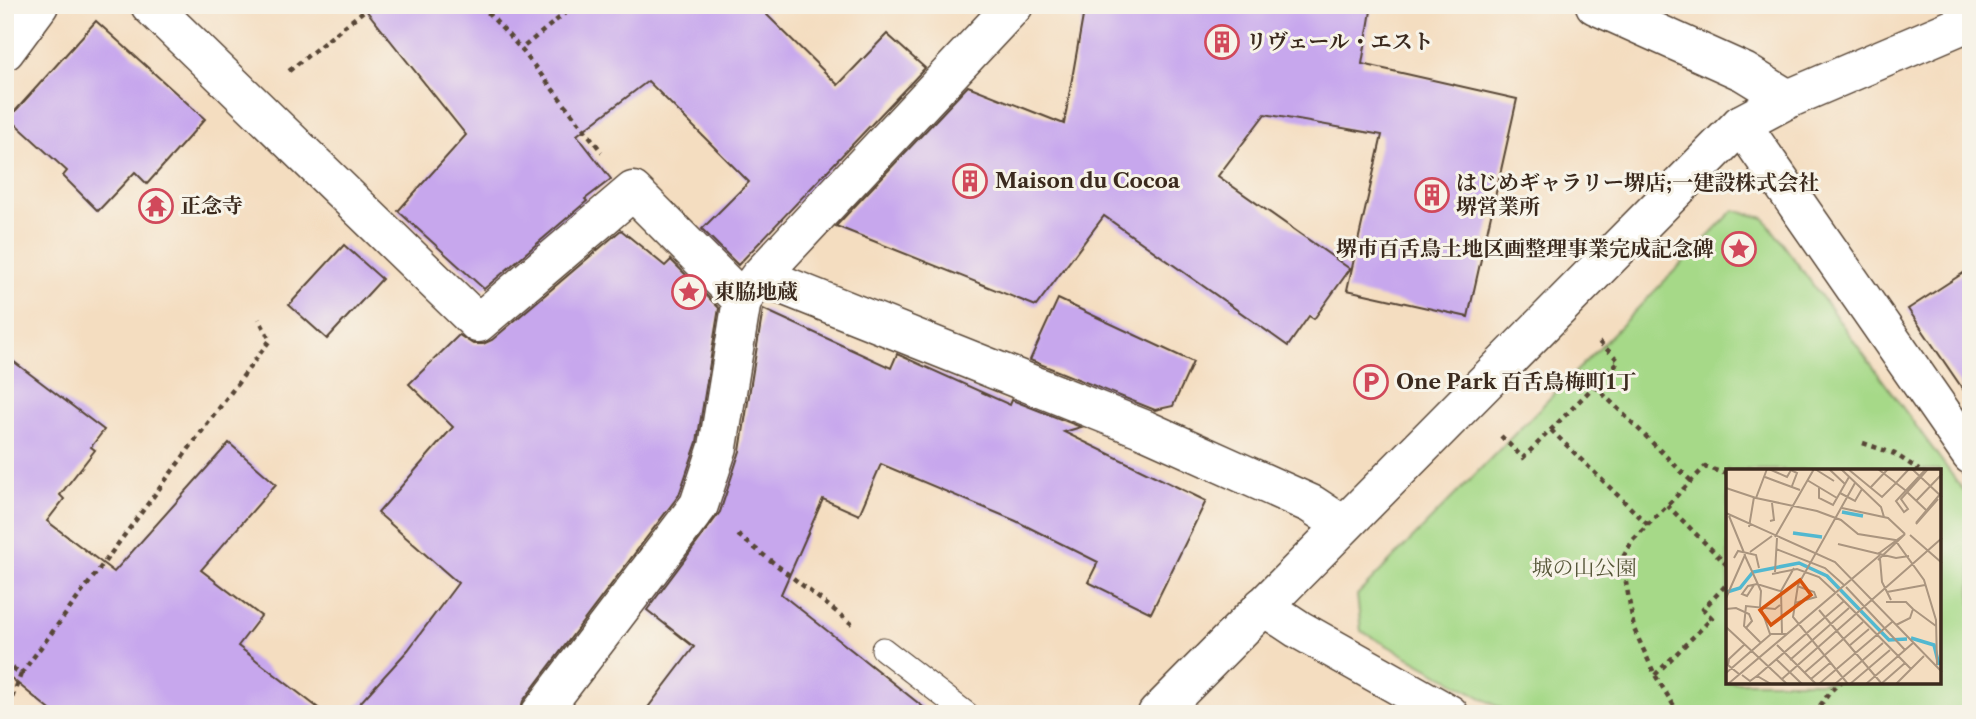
<svg xmlns="http://www.w3.org/2000/svg" width="1976" height="719" font-family="'Libre Caslon Text','Noto Serif JP',serif">
<style>
.green{fill:#a6d988;stroke:#708253;stroke-width:2;fill-rule:evenodd}
.building{fill:#c7a7ed}
.lines{fill:none;stroke-linecap:round;stroke-linejoin:round}
.service-casing{stroke:#574536;stroke-width:25}
.minor-casing{stroke:#574536;stroke-width:41}
.tertiary-casing{stroke:#574536;stroke-width:41}
.path{stroke:#574536;stroke-width:4.5;stroke-dasharray:5 5;stroke-linecap:butt}
.service{stroke:#fff;stroke-width:23}
.minor{stroke:#fff;stroke-width:38}
.tertiary{stroke:#fff;stroke-width:38}
.labels{text-anchor:middle;stroke-width:6;stroke-linejoin:round;paint-order:stroke}
.poi-label{font-size:21px;font-weight:bold;fill:#3b2a1e;stroke:#f7f3e8;text-anchor:start}
.park-label{font-size:21px;fill:#565638;stroke:#f7f3e8}
.inset-river{fill:none;stroke:#52b8d0;stroke-width:3.5}
.inset-road{fill:none;stroke:#aa957f;stroke-width:2}
.view{fill:#d7540e;fill-opacity:0.15;stroke:#d7540e;stroke-width:3.5}
.inset-edge{fill:none;stroke:#3b2a1e;stroke-width:3.5}
</style>
<rect width="100%" height="100%" fill="#f7f3e8"/>
<filter id="ink" filterUnits="userSpaceOnUse"><feTurbulence type="fractalNoise" baseFrequency=".0143" numOctaves="2"/><feDisplacementMap in="SourceGraphic" scale="14" xChannelSelector="R" yChannelSelector="G"/><feConvolveMatrix kernelMatrix="1 2 1 2 8 2 1 2 1" color-interpolation-filters="sRGB"/></filter>
<filter id="wash" filterUnits="userSpaceOnUse"><feTurbulence type="fractalNoise" baseFrequency=".00686" numOctaves="4" result="noise"/><feDisplacementMap in="SourceGraphic" scale="28" xChannelSelector="R" yChannelSelector="G"/><feGaussianBlur stdDeviation="1.57" result="paint"/><feColorMatrix in="noise" values="0 0 0 0 0 0 0 0 0 0 0 0 0 0 0 0 0 1.4 0 .05"/><feComposite in="paint" operator="in"/></filter>
<g filter="url(#wash)">
<rect width="100%" height="100%" fill="#f4ddc0"/>
<!-- green -->
<path class="green" d="M 1734,210 L 1764,218 L 1971,501 L 1971,714 L 1511,714 L 1361,631 L 1357,595 ZM 1728,470 L 1939,470 L 1939,682 L 1728,682 Z"/>
<g id="blocks">
<!-- building -->
<path class="building" d="M 362,5 L 757,5 L 838,85 L 887,34 L 925,68 L 738,265 L 702,229 L 749,182 L 648,81 L 577,135 L 611,179 L 585,199 L 587,201 L 484,289 L 398,211 L 466,135 Z
M 1085,5 L 1372,5 L 1362,64 L 1517,99 L 1468,317 L 1347,290 L 1382,135 L 1265,114 L 1218,176 L 1350,269 L 1314,319 L 1309,316 L 1288,346 L 1104,216 L 1036,306 L 836,226 L 968,86 L 1064,124 Z
M 96,21 L 205,119 L 147,184 L 135,172 L 98,211 L 63,176 L 67,171 L 9,118 Z
M 621,230 L 665,266 L 671,260 L 719,308 L 697,442 L 679,495 L 523,701 L 519,714 L 350,714 L 408,650 L 458,583 L 378,513 L 453,427 L 409,384 L 459,335 L 473,344 L 483,344 L 492,340 Z
M 344,245 L 382,279 L 327,339 L 289,305 Z
M 1971,268 L 1971,401 L 1908,309 Z
M 1058,299 L 1193,362 L 1173,406 L 1155,410 L 1030,360 Z
M 763,309 L 891,368 L 897,354 L 1010,405 L 1012,400 L 1081,427 L 1064,432 L 1206,501 L 1151,613 L 1088,582 L 1098,562 L 1016,521 L 881,464 L 859,515 L 823,499 L 781,594 L 932,714 L 643,714 L 694,647 L 647,610 L 720,512 L 740,451 Z
M 5,355 L 104,430 L 91,447 L 95,450 L 60,495 L 64,499 L 47,521 L 114,572 L 229,443 L 276,484 L 201,570 L 261,616 L 238,646 L 326,714 L 55,714 L 5,673 Z"/>
</g>
</g>
<g filter="url(#ink)">
<use href="#blocks" fill-opacity="0" stroke="#574536" stroke-width="2"/>
<g class="lines">
<!-- service casing -->
<g class="service-casing">
<path id="service" d="M 883,649 L 967,714"/>
</g>
<!-- minor casing -->
<g class="minor-casing">
<path id="minor" d="M 150,5 L 478,323 L 633,191 L 742,300
M 1595,5 L 1744,72 L 1788,99
M 5,51 L 39,5
M 1741,124 L 1971,455
M 760,276 L 1146,430 L 1311,504 L 1343,525
M 1263,606 L 1298,629 L 1449,714
M 540,714 L 699,505 L 718,447 L 742,300 L 760,276 L 1014,5"/>
</g>
<!-- tertiary casing -->
<g class="tertiary-casing">
<path id="tertiary" d="M 1157,714 L 1741,124 L 1788,99 L 1971,21"/>
</g>
<!-- path -->
<path class="path" d="M 481,5 L 521,49
M 575,5 L 521,49 L 602,152
M 289,71 L 371,5
M 1595,386 L 1691,481
M 1551,430 L 1648,525
M 1501,436 L 1523,458 L 1619,361 L 1596,339
M 1863,443 L 1895,454 L 1919,470
M 1667,505 L 1728,566
M 738,535 L 852,624
M 5,662 L 21,674 L 6,714
M 21,674 L 270,340 L 259,319
M 1655,675 L 1712,618 L 1703,609 L 1728,583
M 1679,714 L 1655,675 L 1634,629 L 1622,559 L 1633,540 L 1705,467 L 1728,474
M 1814,714 L 1830,692 L 1840,682"/>
<!-- service -->
<use href="#service" class="service"/>
<!-- minor -->
<use href="#minor" class="minor"/>
<!-- tertiary -->
<use href="#tertiary" class="tertiary"/>
</g>
</g>
<!-- icons -->
<defs>
<g id="building-ring" transform="scale(1.75)"><circle r="9.5" fill="#f7f3e8" stroke="#d1495b" stroke-width="1.5"/><path d="M-4-6H4V6H1V3H-1V6H-4ZM-2.5-4.3h1.7v1.8h-1.7ZM.8-4.3h1.7v1.8H.8ZM-2.5-1h1.7V.8h-1.7ZM.8-1h1.7V.8H.8Z" fill="#d1495b"/></g>
<g id="temple-ring" transform="scale(1.75)"><circle r="9.5" fill="#f7f3e8" stroke="#d1495b" stroke-width="1.5"/><path d="M0-6L5-2H3V0L6.5 2.5H4V6H1.5V3h-3V6H-4V2.5H-6.5L-3 0V-2H-5Z" fill="#d1495b"/></g>
<g id="sight-ring" transform="scale(1.75)"><circle r="9.5" fill="#f7f3e8" stroke="#d1495b" stroke-width="1.5"/><path d="M0-6L1.8-2.2L6-1.7L2.9 1.2L3.7 5.4L0 3.3L-3.7 5.4L-2.9 1.2L-6-1.7L-1.8-2.2Z" fill="#d1495b"/></g>
<g id="parking-ring" transform="scale(1.75)"><circle r="9.5" fill="#f7f3e8" stroke="#d1495b" stroke-width="1.5"/><path d="M-3.5-5.5H1a3.5 3.5 0 0 1 0 7H-1V5.5H-3.5ZM-1-3.4V-.6H.8a1.4 1.4 0 0 0 0-2.8Z" fill="#d1495b"/></g>
</defs>
<g fill-rule="evenodd">
<use href="#building-ring" x="1222" y="42"/>
<use href="#building-ring" x="970" y="181"/>
<use href="#building-ring" x="1432" y="195"/>
<use href="#temple-ring" x="156" y="206"/>
<use href="#sight-ring" x="1739" y="249"/>
<use href="#sight-ring" x="689" y="292"/>
<use href="#parking-ring" x="1371" y="382"/>
</g>
<g class="labels">
<!-- poi labels -->
<g class="poi-label">
<text x="1246" y="49">リヴェール・エスト</text>
<text x="995" y="188">Maison du Cocoa</text>
<text x="1456" y="190">はじめギャラリー堺店;一建設株式会社<tspan x="1456" dy="24">堺営業所</tspan></text>
<text x="180" y="213">正念寺</text>
<text x="1714" y="256" text-anchor="end">堺市百舌鳥土地区画整理事業完成記念碑</text>
<text x="714" y="299">東脇地蔵</text>
<text x="1396" y="389">One Park 百舌鳥梅町1丁</text>
</g>
<!-- park labels -->
<g class="park-label">
<text x="1584" y="575">城の山公園</text>
</g>
</g>
<!-- overview -->
<g transform="translate(1726 469)">
<rect width="215" height="215" fill="#f4ddc0"/>
<path class="inset-river" d="M 116,43 L 137,47M 67,64 L 96,68M 1,123 L 14,119 L 27,103 L 73,94 L 101,107 L 163,171 L 181,170M 185,169 L 208,176 L 213,196"/>
<path class="inset-road" d="M 43,0 L 61,8 L 65,1 L 71,4 L 66,17M 89,0 L 108,12M 103,0 L 119,15M 115,0 L 155,38 L 158,48M 122,0 L 156,28 L 170,14 L 179,21M 152,0 L 170,14 L 183,0M 186,0 L 216,28M 200,0 L 170,32 L 178,43 L 182,40 L 175,30 L 202,0M 39,8 L 74,21M 81,11 L 111,29M 145,18 L 162,0M 0,19 L 30,29 L 41,0M 93,19 L 93,29 L 107,36 L 123,8M 181,23 L 200,41M 114,24 L 129,32 L 136,20M 30,29 L 91,42 L 115,51 L 132,65 L 169,71 L 198,111 L 210,151 L 211,196M 190,32 L 216,5M 116,39 L 162,49 L 179,65M 0,44 L 109,93 L 216,203M 44,52 L 48,51 L 46,34M 190,54 L 215,24M 190,55 L 212,30M 23,58 L 28,28M 184,66 L 216,94M 49,68 L 88,0M 112,75 L 170,89 L 183,87M 50,80 L 99,99 L 118,116M 24,83 L 46,67M 152,85 L 179,65 L 152,91M 19,87 L 35,122 L 34,138M 8,89 L 12,82 L 30,86 L 33,99M 154,90 L 156,113 L 165,131M 49,103 L 51,69M 46,105 L 71,100 L 93,108 L 109,123M 28,116 L 21,127 L 16,125 L 22,117 L 31,115 L 54,122M 120,118 L 179,181M 161,123 L 199,116M 111,125 L 185,200M 0,129 L 19,86 L 3,47M 160,133 L 180,133 L 187,140M 69,134 L 90,128 L 88,123 L 71,117M 35,139 L 44,165M 0,140 L 10,139 L 23,145 L 26,152 L 20,159M 93,141 L 156,215M 170,156 L 184,149 L 187,140 L 210,157M 0,158 L 61,215M 56,164 L 55,122 L 68,99M 35,174 L 18,157 L 20,137 L 49,140 L 54,136M 51,176 L 90,215M 123,177 L 143,160M 50,190 L 76,215M 64,191 L 123,139M 0,204 L 45,165 L 61,165M 78,204 L 137,153M 13,205 L 2,196 L 3,190 L 19,175M 16,206 L 24,212 L 31,207 L 45,215M 31,207 L 118,132M 56,210 L 216,69M 85,210 L 104,194M 2,215 L 154,86M 93,215 L 166,153M 109,215 L 157,174M 122,215 L 67,148 L 72,116 L 129,14M 124,215 L 164,181M 140,215 L 187,174M 155,215 L 179,194M 170,215 L 198,187"/>
<path class="view" d="M 74,111 L 85,126 L 45,156 L 34,141 Z"/>
<rect width="215" height="215" class="inset-edge"/>
</g>
<!-- margin -->
<rect width="1976" height="719" fill="none" stroke="#f7f3e8" stroke-width="28"/>
</svg>
